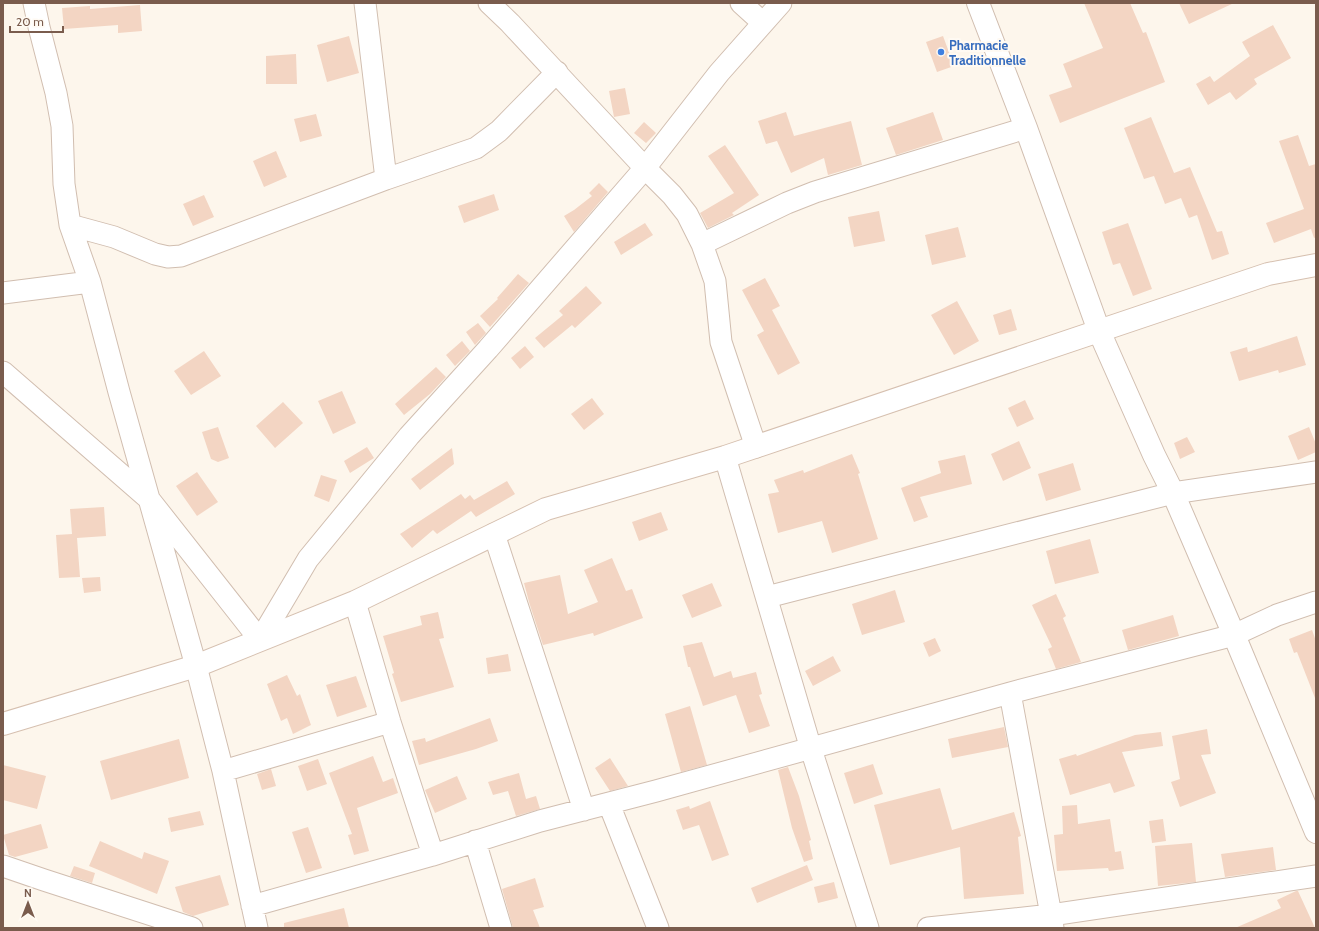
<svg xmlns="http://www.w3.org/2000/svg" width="1319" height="931" font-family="Cabin,sans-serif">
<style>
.building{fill:#f3d5c3}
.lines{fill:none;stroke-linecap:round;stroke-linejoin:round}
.minor-casing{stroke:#d1beb0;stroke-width:23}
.tertiary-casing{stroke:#d1beb0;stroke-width:24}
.secondary-casing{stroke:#d6c0b0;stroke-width:24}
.minor{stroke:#fff;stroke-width:21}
.tertiary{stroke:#fff;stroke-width:22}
.secondary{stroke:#fff;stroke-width:22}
.shop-dot{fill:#3f7fe0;stroke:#fffaf3;stroke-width:1.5}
.labels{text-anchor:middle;stroke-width:4;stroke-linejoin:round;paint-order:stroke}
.shop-label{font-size:13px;font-weight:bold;fill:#366cbe;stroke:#fffaf3;text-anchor:start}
</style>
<rect width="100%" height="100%" fill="#fdf6ec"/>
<!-- building -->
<path class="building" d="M 1084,3 L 1130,3 L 1143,33 L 1146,32 L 1165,82 L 1060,123 L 1049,95 L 1072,87 L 1063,64 L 1103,48 Z
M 1179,3 L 1234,3 L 1189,24 Z
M 140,5 L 142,31 L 118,33 L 118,25 L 64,29 L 62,8 L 90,6 L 90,9 Z
M 1273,25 L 1291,58 L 1254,79 L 1257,84 L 1236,100 L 1230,92 L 1208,105 L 1196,84 L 1210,76 L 1214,82 L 1250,56 L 1242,42 Z
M 349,36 L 359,73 L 327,82 L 317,45 Z
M 943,36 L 954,66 L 937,72 L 926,42 Z
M 296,54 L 297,84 L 266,84 L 266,56 Z
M 625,88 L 630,114 L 614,117 L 609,91 Z
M 786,112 L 794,136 L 851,121 L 862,165 L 828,175 L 824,158 L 791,173 L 777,141 L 766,144 L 758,121 Z
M 933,112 L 943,140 L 896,155 L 886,128 Z
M 316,114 L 322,136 L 300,142 L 294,119 Z
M 1151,117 L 1174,173 L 1190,167 L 1217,232 L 1222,231 L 1229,254 L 1212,260 L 1197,215 L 1189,218 L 1181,198 L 1165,204 L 1154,176 L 1144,179 L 1124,128 Z
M 644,122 L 656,133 L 646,143 L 634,133 Z
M 1298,135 L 1309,166 L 1316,164 L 1316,237 L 1314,238 L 1311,229 L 1274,243 L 1266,223 L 1304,209 L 1279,141 Z
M 725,145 L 759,195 L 732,213 L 734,215 L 708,228 L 700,213 L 734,193 L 708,156 Z
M 276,151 L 287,177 L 264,187 L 253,161 Z
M 599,183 L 608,192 L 574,232 L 564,216 L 574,210 L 592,196 L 589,193 Z
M 494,194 L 499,210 L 464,223 L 458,206 Z
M 204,195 L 214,217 L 193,226 L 183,204 Z
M 879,211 L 885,241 L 854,247 L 848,217 Z
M 645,223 L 653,235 L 621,255 L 614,242 Z
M 1128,223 L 1152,289 L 1133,296 L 1120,263 L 1113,265 L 1102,232 Z
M 958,227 L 966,257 L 932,265 L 925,235 Z
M 518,274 L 529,283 L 490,327 L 480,316 L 498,299 L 497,298 Z
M 765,278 L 780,306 L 772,310 L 800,363 L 778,375 L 757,335 L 764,331 L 742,290 Z
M 586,286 L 602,303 L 575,328 L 572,325 L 544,348 L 535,338 L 563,315 L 559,311 Z
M 957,301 L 979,341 L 954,355 L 931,315 Z
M 1011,309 L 1017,330 L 999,335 L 993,315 Z
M 478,323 L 486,333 L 475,345 L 466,332 Z
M 1297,336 L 1306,365 L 1279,373 L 1278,370 L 1239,381 L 1230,352 L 1247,347 L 1248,352 Z
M 462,341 L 470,351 L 455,366 L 446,355 Z
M 525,346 L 534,357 L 520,369 L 511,358 Z
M 204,351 L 221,376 L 191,395 L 174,371 Z
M 436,367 L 446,377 L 430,394 L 404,415 L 395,404 Z
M 342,391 L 356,423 L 333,434 L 318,401 Z
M 592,398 L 604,414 L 584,430 L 571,414 Z
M 1025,400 L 1034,419 L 1017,427 L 1008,408 Z
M 283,402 L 303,423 L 275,448 L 256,426 Z
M 218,427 L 229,458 L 218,462 L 211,459 L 202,432 Z
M 1309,427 L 1316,444 L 1316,452 L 1298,460 L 1288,436 Z
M 1187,437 L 1195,452 L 1180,459 L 1174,443 Z
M 1019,441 L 1031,468 L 1003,481 L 991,454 Z
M 367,447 L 374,458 L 350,473 L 344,461 Z
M 452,448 L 454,464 L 420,490 L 411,479 Z
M 852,454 L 860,473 L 858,474 L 878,539 L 832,553 L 822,521 L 778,533 L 768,494 L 779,492 L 774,480 L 803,470 L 804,473 Z
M 965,455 L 972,484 L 920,497 L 928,517 L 914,522 L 901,488 L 941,473 L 938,461 Z
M 1073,463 L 1081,490 L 1046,501 L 1038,474 Z
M 197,472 L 218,502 L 197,516 L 176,486 Z
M 321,475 L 337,480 L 329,502 L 314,496 Z
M 507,481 L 515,494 L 476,517 L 471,511 L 437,534 L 433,530 L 412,548 L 400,534 L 461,494 L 465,499 L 470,495 L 474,500 Z
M 104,507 L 106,536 L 77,538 L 80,577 L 59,578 L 56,535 L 72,534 L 70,509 Z
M 661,512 L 668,530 L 639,541 L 632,522 Z
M 1090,539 L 1099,573 L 1055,584 L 1046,551 Z
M 612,558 L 626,591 L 632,589 L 643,618 L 594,636 L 593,633 L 543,645 L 529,602 L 524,583 L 560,575 L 568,614 L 598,602 L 584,570 Z
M 100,577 L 101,591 L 84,593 L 82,578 Z
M 712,583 L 722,606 L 692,618 L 682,595 Z
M 895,590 L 905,622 L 862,635 L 852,604 Z
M 1056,594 L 1066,616 L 1063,618 L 1081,662 L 1056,669 L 1048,649 L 1052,647 L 1032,605 Z
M 438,612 L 444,638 L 439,639 L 454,687 L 401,702 L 392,674 L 394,673 L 383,636 L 422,625 L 420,616 Z
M 1173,615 L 1179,636 L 1128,650 L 1122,630 Z
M 1312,630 L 1316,641 L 1315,698 L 1297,652 L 1294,653 L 1289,639 Z
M 935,638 L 941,651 L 929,657 L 923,643 Z
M 702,642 L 714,677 L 731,671 L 733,678 L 756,672 L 762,694 L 759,695 L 770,726 L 749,733 L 736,695 L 703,706 L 690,667 L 688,667 L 683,646 Z
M 508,654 L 511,671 L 488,674 L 486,658 Z
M 833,656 L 841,671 L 813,686 L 805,671 Z
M 287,675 L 297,696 L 300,694 L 311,725 L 293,734 L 287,718 L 281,721 L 267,684 Z
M 356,676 L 367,707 L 337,717 L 326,685 Z
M 690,706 L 707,765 L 681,772 L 665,714 Z
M 490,718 L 498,741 L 476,749 L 419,765 L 412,741 L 425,738 L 426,742 Z
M 1004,727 L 1008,747 L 952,758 L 948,739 Z
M 1207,729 L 1211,754 L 1201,755 L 1216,793 L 1180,807 L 1171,782 L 1180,779 L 1172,736 Z
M 1161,732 L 1163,746 L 1122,752 L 1135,786 L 1114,793 L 1110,783 L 1070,795 L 1059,759 L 1076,754 L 1077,756 L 1135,735 Z
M 179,739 L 189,778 L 111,800 L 100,761 Z
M 373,756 L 383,782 L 393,778 L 398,793 L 357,808 L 369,851 L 354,855 L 348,835 L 352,834 L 329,773 Z
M 610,758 L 628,786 L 610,791 L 595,768 Z
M 318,759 L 327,784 L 307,791 L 298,766 Z
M 873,764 L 883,794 L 854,804 L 844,773 Z
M 3,765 L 46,776 L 37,809 L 3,800 Z
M 788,767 L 799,796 L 811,840 L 809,841 L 813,859 L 804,862 L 792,828 L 778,770 Z
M 271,769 L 276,786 L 262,790 L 257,774 Z
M 519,773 L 526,799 L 536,796 L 540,809 L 516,816 L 508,791 L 493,795 L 488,782 Z
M 457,776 L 467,799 L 435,813 L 425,790 Z
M 940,788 L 952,830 L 1014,812 L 1021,836 L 1018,837 L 1024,894 L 964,899 L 960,847 L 890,865 L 874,805 Z
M 710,801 L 729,855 L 712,861 L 699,825 L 683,830 L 676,810 L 689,806 L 690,809 Z
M 1077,805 L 1078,824 L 1110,819 L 1115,852 L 1121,851 L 1124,869 L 1109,871 L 1108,868 L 1057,871 L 1054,835 L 1063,834 L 1062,806 Z
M 200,811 L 204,825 L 171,832 L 168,818 Z
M 1163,819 L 1166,841 L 1152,843 L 1149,821 Z
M 41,824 L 48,848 L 15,857 L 9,855 L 3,835 Z
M 308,827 L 322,868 L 306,873 L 292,832 Z
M 100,841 L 142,859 L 144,852 L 169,861 L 157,894 L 89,866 Z
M 1192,843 L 1196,882 L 1158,886 L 1155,846 Z
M 1273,847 L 1276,870 L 1225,877 L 1221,854 Z
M 807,865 L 813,880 L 757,903 L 751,888 Z
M 74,866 L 95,873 L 92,883 L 70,876 Z
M 220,875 L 229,905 L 193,916 L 183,912 L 175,887 Z
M 535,878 L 544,907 L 533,910 L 540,928 L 513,928 L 502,889 Z
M 834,882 L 838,898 L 818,903 L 814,887 Z
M 1296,891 L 1298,891 L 1315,928 L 1235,928 L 1281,908 L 1277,900 Z
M 344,908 L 349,928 L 284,928 L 284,923 Z"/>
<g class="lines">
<!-- minor casing -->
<g class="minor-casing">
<path id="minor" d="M 34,3 L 39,27 L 56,93 L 62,126 L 64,184 L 70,225 L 90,282 L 119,392 L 196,666 L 223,771 L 257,928
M 365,3 L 386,179
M 489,3 L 510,23 L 645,168 L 672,195 L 687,214 L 702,244 L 715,281 L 721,342 L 756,447
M 741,3 L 763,23
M 70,225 L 114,237 L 155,254 L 168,257 L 181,256 L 386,179 L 476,148 L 499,131 L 557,72
M 702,244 L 787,203 L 815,192 L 1026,128
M 3,293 L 90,282
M 3,372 L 149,499 L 260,640 L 308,559 L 409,436 L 488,349 L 645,168 L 719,73 L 781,3
M 725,457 L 811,749 L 868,928
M 494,534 L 584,810
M 767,597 L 1173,493 L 1316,472
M 355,602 L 390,722 L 433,855
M 1010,693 L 1051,915 L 1053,928
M 223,771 L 390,722
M 609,804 L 658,928
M 475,841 L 501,928
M 3,866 L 44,880 L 192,928
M 252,906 L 433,855 L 540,821 L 656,791 L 1010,693 L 1234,635 L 1277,615 L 1316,602
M 928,928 L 1051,915 L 1316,876"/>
</g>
<!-- tertiary casing -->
<g class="tertiary-casing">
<path id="tertiary" d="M 978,3 L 1026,128 L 1099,331 L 1154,455 L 1173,493 L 1234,635 L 1316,832"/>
</g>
<!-- secondary casing -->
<g class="secondary-casing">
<path id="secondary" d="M 3,724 L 196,666 L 355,602 L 546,509 L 725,457 L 1268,274 L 1316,265"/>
</g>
<!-- minor -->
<use href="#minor" class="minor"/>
<!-- tertiary -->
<use href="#tertiary" class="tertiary"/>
<!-- secondary -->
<use href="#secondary" class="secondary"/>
</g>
<!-- markers -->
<circle class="shop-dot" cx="941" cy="52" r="4"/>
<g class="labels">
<!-- shop labels -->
<g class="shop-label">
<text x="949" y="50">Pharmacie<tspan x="949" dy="15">Traditionnelle</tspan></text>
</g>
</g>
<!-- border -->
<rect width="1319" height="931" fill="none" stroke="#7a5c4d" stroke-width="8"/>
<!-- north arrow -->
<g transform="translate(28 903)" stroke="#fffaf3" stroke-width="3" paint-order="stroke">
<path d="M0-3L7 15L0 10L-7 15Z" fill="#7a5c4d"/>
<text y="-6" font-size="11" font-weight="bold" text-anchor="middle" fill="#7a5c4d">N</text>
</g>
<!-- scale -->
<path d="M10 26v6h53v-6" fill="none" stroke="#7a5c4d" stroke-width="2"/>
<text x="16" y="26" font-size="12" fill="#7a5c4d" stroke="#fffaf3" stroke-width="3" paint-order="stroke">20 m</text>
</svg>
